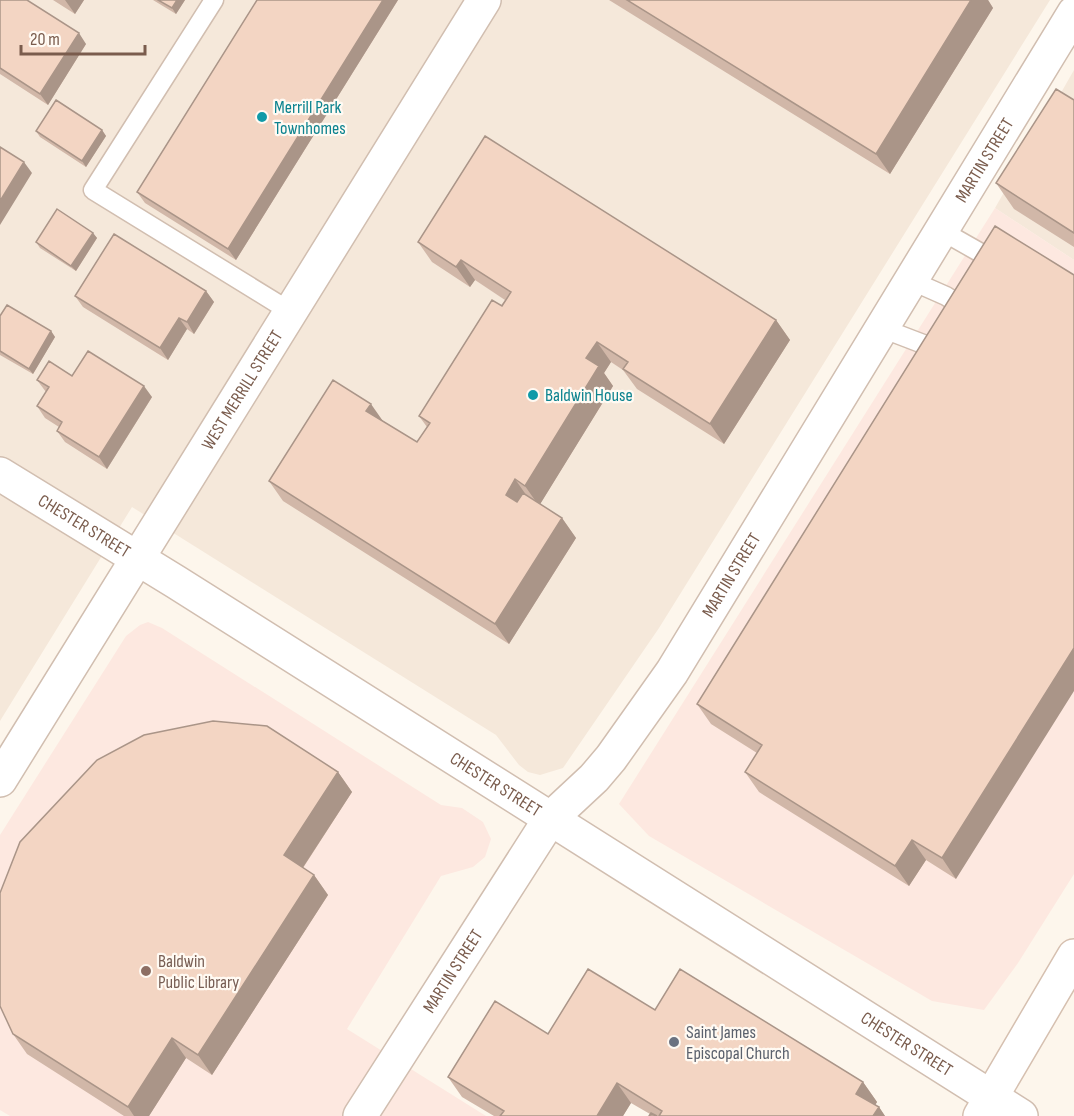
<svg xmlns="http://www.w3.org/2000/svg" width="1074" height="1116" font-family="'Sofia Sans Condensed',sans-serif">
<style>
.residential{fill:#f5e8da}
.commercial{fill:#fde8e0}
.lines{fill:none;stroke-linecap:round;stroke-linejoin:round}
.lane-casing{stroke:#d1beb0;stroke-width:21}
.street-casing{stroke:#d1beb0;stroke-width:36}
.secondary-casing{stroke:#d6c0b0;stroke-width:36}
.lane{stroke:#fff;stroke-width:18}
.street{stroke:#fff;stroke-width:33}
.secondary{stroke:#fff;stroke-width:33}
.wall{fill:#d1b7a8}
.shaded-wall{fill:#aa9588}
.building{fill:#f3d5c3;stroke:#aa9588;stroke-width:1.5}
.culture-dot{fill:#0f9aa8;stroke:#fffaf3;stroke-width:2}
.education-dot{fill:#8d6e63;stroke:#fffaf3;stroke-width:2}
.worship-dot{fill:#6b7280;stroke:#fffaf3;stroke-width:2}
.labels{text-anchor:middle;stroke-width:4.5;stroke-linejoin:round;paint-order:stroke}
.culture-label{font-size:18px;fill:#0d838f;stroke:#fffaf3;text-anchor:start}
.street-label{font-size:18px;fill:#7a5c4d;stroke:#fffaf3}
.education-label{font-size:18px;fill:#785e54;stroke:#fffaf3;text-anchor:start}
.worship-label{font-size:18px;fill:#5b616d;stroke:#fffaf3;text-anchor:start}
</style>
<rect width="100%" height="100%" fill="#fdf6ec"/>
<!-- residential -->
<path class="residential" d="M 0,0 L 1050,0 L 659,628 L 563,768 L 540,775 L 528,772 L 519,765 L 496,735 L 132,507 L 0,721 Z
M 1074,70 L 1074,260 L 995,208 Z"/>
<!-- commercial -->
<path class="commercial" d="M 995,208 L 1074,260 L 1074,874 L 1018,963 L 984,1010 L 932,1001 L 649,836 L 619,804 Z
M 148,622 L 162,628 L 441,805 L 462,808 L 483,822 L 491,839 L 485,857 L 473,867 L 441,876 L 347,1029 L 486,1116 L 10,1116 L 0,1110 L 0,835 L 126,636 L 140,625 Z"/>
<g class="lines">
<!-- lane casing -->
<g class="lane-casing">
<path id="lane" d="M 214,0 L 93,190 L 291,312
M 942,231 L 979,252 L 996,269
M 912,281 L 946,296 L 969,311
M 884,329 L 944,352"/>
</g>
<!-- street casing -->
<g class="street-casing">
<g id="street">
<path id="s1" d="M 0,474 L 176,582 L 1021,1116"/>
<path id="s2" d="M 0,780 L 484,0"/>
<path id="s3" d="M 360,1116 L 550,819 L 594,778 L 611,758 L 672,672 L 1074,13"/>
</g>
</g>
<!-- secondary casing -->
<g class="secondary-casing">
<path id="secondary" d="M 980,1116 L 1074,956"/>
</g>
<!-- lane -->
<use href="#lane" class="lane"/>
<!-- street -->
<use href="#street" class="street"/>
<!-- secondary -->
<use href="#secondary" class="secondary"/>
</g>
<!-- wall -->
<path class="wall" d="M 0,0 L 86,44 L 48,105 L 0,74 Z
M 53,0 L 84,0 L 75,14 Z
M 153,0 L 185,0 L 176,14 Z
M 257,0 L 398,0 L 236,260 L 145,203 L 137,192 Z
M 609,0 L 988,0 L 993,8 L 890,174 Z
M 1074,100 L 1074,247 L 1014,209 L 996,183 Z
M 102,130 L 106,136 L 86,167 L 40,137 L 36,131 Z
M 995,226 L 956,879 L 926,860 L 909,886 L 759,792 L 745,772 L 757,753 L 711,724 L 697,704 Z
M 93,233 L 97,238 L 76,271 L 40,248 L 36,242 Z
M 418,242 L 776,320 L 790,340 L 724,444 L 637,389 L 623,370 L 611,362 L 604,373 L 613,386 L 540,504 L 562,518 L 576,538 L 509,644 L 283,501 L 269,481 L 383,421 L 417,442 L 427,427 L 419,416 L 505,300 L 475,280 L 470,287 L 432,262 Z
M 206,291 L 214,302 L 194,334 L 187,329 L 168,360 L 83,307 L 75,296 Z
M 0,316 L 51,331 L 55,337 L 33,374 L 0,355 Z
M 72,376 L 152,397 L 107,469 L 65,442 L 57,431 L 59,427 L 45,418 L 37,406 L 46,392 L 37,380 Z
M 338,772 L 352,792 L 303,868 L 314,875 L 328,895 L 212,1075 L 186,1058 L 149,1116 L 124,1116 L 27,1054 L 13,1034 Z
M 655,1010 L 863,1082 L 877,1102 L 875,1105 L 879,1107 L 885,1116 L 649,1116 L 650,1114 L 631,1103 L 623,1116 L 494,1116 L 462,1097 L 448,1077 L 548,1034 Z"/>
<!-- shaded-wall -->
<path class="shaded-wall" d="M 65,0 L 84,0 L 75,14 Z
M 177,0 L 185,0 L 176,14 L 172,8 Z
M 383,0 L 398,0 L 236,260 L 228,249 Z
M 971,0 L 988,0 L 993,8 L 890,174 L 876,154 Z
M 79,33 L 86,44 L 48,105 L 40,94 Z
M 102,130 L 106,136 L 86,167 L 82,161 Z
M 24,162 L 32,173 L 0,225 L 0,201 Z
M 93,233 L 97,238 L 76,271 L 71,266 Z
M 461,260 L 475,280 L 470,287 L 456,267 Z
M 206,291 L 214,302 L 194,334 L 187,322 Z
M 179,318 L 187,329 L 168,360 L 160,348 Z
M 776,320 L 790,340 L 724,444 L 710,424 Z
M 51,331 L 55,337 L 33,374 L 29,369 Z
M 597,342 L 611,362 L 604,373 L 613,386 L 539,506 L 525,486 L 586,358 Z
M 144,386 L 152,397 L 107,469 L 99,457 Z
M 371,404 L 385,424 L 366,411 Z
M 515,479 L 529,499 L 520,515 L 506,495 Z
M 562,518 L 576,538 L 509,644 L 495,624 Z
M 1074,648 L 1074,691 L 956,879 L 942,858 Z
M 338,772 L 352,792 L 298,875 L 284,855 Z
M 912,840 L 926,860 L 909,886 L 895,866 Z
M 314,875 L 328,895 L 212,1075 L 198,1055 Z
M 172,1038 L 186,1058 L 149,1116 L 134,1116 L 128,1107 Z
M 863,1082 L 877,1102 L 870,1114 L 856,1094 Z
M 617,1083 L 631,1103 L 623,1116 L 597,1116 Z
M 879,1107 L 885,1116 L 873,1116 Z"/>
<!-- building -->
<path class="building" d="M 0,0 L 27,0 L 79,33 L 40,94 L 0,68 Z
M 158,0 L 177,0 L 172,8 Z
M 257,0 L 383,0 L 228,249 L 137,192 Z
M 627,0 L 971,0 L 876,154 Z
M 1056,89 L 1074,100 L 1074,233 L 996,183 Z
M 56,100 L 102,130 L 82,161 L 36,131 Z
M 485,136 L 776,320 L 710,424 L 623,369 L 628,362 L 597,342 L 586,358 L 599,366 L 525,486 L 515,479 L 506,495 L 517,502 L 523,493 L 562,518 L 495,624 L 269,481 L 333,380 L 371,404 L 366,411 L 417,442 L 430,423 L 419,416 L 492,300 L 502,306 L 511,292 L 461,260 L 456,267 L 418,242 Z
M 0,147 L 24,162 L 0,201 Z
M 57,209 L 93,233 L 71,266 L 36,242 Z
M 995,226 L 1074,275 L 1074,648 L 942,858 L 912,840 L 895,866 L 745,772 L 762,745 L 697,704 Z
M 114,234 L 206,291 L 187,322 L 179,318 L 160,348 L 75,296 Z
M 7,305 L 51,331 L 29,369 L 0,351 L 0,316 Z
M 88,351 L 144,386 L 99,457 L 57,431 L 62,422 L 37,406 L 49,387 L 37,380 L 49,361 L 72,376 Z
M 213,721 L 267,726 L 338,772 L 284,855 L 314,875 L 198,1055 L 172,1038 L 128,1107 L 13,1034 L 0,1006 L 0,893 L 20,842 L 97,760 L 144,735 Z
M 588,969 L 655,1010 L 680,969 L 863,1082 L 856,1094 L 879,1107 L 873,1116 L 659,1116 L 662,1111 L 617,1083 L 597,1116 L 500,1116 L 504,1111 L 448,1077 L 495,1001 L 548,1034 Z
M 651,1113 L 657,1116 L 649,1116 Z"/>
<!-- markers -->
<g class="culture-dot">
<circle cx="262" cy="117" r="6"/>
<circle cx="533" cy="395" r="6"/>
</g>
<circle class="education-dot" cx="146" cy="971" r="6"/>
<circle class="worship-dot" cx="674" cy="1042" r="6"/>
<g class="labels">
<!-- culture labels -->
<g class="culture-label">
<text x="274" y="113">Merrill Park<tspan x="274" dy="21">Townhomes</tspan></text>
<text x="545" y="401">Baldwin House</text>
</g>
<!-- street labels -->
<g class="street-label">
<text dy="6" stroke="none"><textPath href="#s3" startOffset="1144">MARTIN STREET</textPath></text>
<text dy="6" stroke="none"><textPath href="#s2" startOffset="459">WEST MERRILL STREET</textPath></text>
<text dy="6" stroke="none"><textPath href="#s1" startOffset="99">CHESTER STREET</textPath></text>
<text dy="6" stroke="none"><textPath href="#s3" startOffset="658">MARTIN STREET</textPath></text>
<text dy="6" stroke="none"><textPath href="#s1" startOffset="585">CHESTER STREET</textPath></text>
<text dy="6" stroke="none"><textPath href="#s3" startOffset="172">MARTIN STREET</textPath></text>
<text dy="6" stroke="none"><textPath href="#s1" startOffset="1071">CHESTER STREET</textPath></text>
</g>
<!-- education labels -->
<g class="education-label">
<text x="158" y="967">Baldwin<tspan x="158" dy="21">Public Library</tspan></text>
</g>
<!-- worship labels -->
<g class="worship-label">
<text x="686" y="1038">Saint James<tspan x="686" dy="21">Episcopal Church</tspan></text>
</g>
</g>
<!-- scale -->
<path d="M21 45v9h124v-9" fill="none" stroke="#7a5c4d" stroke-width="3"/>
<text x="30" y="45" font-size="18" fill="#7a5c4d" stroke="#fffaf3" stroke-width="4.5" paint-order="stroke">20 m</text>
</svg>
